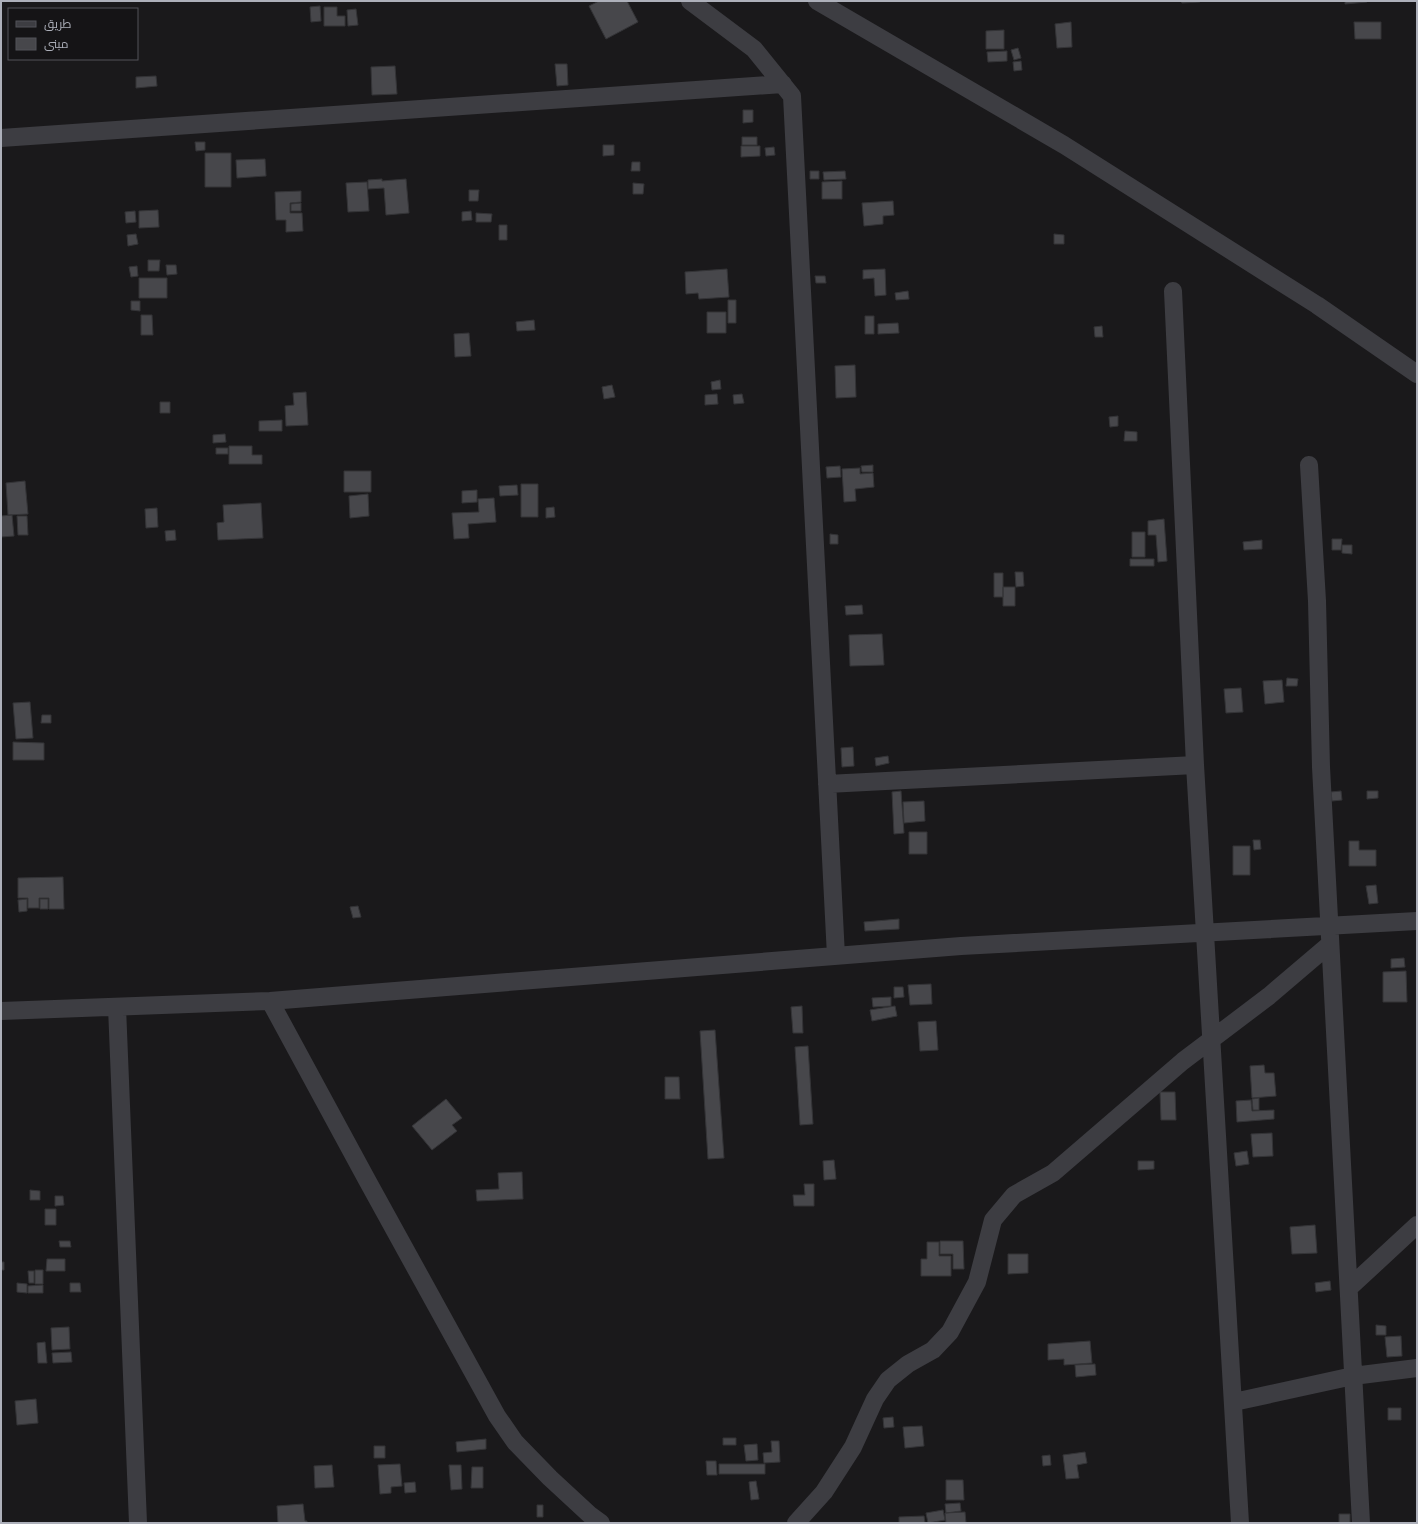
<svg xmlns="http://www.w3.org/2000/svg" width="1418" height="1524" font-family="'Sofia Sans Condensed',Cairo,sans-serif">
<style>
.building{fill:#47474b;stroke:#343437}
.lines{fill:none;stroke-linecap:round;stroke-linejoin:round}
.street{stroke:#3d3d42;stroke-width:18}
</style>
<rect width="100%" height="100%" fill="#1a191b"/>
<!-- building -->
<path class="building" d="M 599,1 L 627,1 L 638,22 L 606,39 L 589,6 Z
M 1181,1 L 1200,1 L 1200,2 L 1182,3 Z
M 1345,1 L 1367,1 L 1367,2 L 1345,4 Z
M 320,6 L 321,21 L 311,22 L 310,7 Z
M 324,7 L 337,7 L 337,16 L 345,16 L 345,26 L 324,26 Z
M 356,9 L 358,25 L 348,26 L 347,10 Z
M 1071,22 L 1072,47 L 1057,48 L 1055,24 Z
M 1354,22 L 1381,22 L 1381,39 L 1355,39 Z
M 1004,30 L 1004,49 L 986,49 L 986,31 Z
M 1018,48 L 1021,58 L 1014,60 L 1011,50 Z
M 1007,51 L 1007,61 L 988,62 L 987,52 Z
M 1021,61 L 1022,70 L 1014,71 L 1013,62 Z
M 555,64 L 567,64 L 568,85 L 557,86 Z
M 395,66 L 397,94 L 372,95 L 371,67 Z
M 156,76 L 157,86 L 136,88 L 136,77 Z
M 743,110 L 753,110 L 753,122 L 743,123 Z
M 742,137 L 757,137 L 757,145 L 742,145 Z
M 195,142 L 205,142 L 205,150 L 196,151 Z
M 603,145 L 614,145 L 614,155 L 603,156 Z
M 741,146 L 760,146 L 760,156 L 741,157 Z
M 774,147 L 775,155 L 766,156 L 765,148 Z
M 205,153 L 231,153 L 231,187 L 205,187 Z
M 265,159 L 266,176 L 237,178 L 236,160 Z
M 632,162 L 640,162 L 640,171 L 631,171 Z
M 810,171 L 819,171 L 819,179 L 810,179 Z
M 845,171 L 846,179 L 824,180 L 823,172 Z
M 382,179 L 382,181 L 406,179 L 409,213 L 386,215 L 384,188 L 368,189 L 368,180 Z
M 842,181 L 842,199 L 822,199 L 822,182 Z
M 367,182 L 369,211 L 348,212 L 346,183 Z
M 633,183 L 644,184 L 643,194 L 633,194 Z
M 469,190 L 479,190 L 478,201 L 469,201 Z
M 301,191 L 301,202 L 290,203 L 290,213 L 302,213 L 303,231 L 286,232 L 286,220 L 276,220 L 275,192 Z
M 893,201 L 894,215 L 883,216 L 883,224 L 864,226 L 862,203 Z
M 301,203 L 301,211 L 291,211 L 291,204 Z
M 158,210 L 159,227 L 139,228 L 139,211 Z
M 135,211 L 136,222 L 126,223 L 125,212 Z
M 471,211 L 472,220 L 462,221 L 462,212 Z
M 476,213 L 492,214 L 491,222 L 476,222 Z
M 499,225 L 507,225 L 507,240 L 499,240 Z
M 136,234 L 138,244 L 128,246 L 127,235 Z
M 1054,234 L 1064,235 L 1064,244 L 1054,244 Z
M 148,260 L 160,260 L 159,271 L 148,271 Z
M 166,265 L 176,265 L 177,274 L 167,275 Z
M 137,266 L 138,276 L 131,277 L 129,267 Z
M 727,269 L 729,297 L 699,299 L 698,293 L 686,294 L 685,272 Z
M 885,269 L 886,295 L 875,296 L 874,278 L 863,279 L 863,270 Z
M 815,276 L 825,276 L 826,283 L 816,283 Z
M 139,278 L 167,278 L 167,298 L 139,298 Z
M 908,291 L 909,299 L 896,300 L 895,293 Z
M 728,300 L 736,300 L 736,323 L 728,323 Z
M 131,301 L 140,301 L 140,311 L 131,310 Z
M 707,312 L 726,312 L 726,333 L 707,333 Z
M 141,315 L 152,315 L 153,335 L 141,335 Z
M 865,316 L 874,316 L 874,334 L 865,334 Z
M 534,320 L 535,330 L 517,331 L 516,322 Z
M 898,323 L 899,333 L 878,334 L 878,324 Z
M 1102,326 L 1103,337 L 1095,337 L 1094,327 Z
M 469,333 L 471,356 L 455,357 L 454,334 Z
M 855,365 L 856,397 L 836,398 L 835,366 Z
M 720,380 L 721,389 L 712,390 L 711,382 Z
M 612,385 L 615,397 L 604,399 L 602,387 Z
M 306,392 L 308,425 L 286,426 L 285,406 L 294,405 L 293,393 Z
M 717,394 L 718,404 L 705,405 L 705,395 Z
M 742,394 L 744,403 L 734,404 L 733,395 Z
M 160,402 L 170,402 L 170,413 L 160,413 Z
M 1118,416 L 1118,426 L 1110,427 L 1109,417 Z
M 282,420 L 282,431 L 259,431 L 259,421 Z
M 1125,431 L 1137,432 L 1137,441 L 1124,441 Z
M 225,434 L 226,442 L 213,443 L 213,435 Z
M 229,446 L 252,446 L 252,455 L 262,455 L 262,464 L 229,464 Z
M 216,448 L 228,448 L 228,454 L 216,454 Z
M 873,465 L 873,472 L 862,472 L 861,466 Z
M 840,466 L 841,477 L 827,478 L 826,467 Z
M 860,468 L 860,474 L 873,473 L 874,487 L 855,489 L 856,501 L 844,502 L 842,469 Z
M 344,471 L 371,471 L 371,492 L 344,492 Z
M 25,481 L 28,514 L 8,515 L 6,483 Z
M 521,484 L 538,484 L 538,517 L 521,517 Z
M 517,485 L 518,495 L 500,496 L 499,486 Z
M 477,490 L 477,502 L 462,503 L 462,491 Z
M 368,494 L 369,516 L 350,518 L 349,496 Z
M 494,498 L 496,522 L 468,524 L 469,538 L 454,539 L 452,513 L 479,512 L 478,499 Z
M 261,503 L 263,538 L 218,540 L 217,523 L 224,522 L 223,505 Z
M 554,507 L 555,517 L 546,518 L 546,508 Z
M 157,508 L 158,527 L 146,528 L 145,509 Z
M 12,515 L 14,536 L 1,537 L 1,516 Z
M 17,516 L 27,516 L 28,535 L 18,535 Z
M 1164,519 L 1167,561 L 1158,562 L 1156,535 L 1148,535 L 1148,521 Z
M 175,530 L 176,540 L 166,541 L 165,531 Z
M 1132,532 L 1145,532 L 1145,557 L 1132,557 Z
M 830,534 L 838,535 L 838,544 L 830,544 Z
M 1332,539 L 1342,539 L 1341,550 L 1332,550 Z
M 1262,540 L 1262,549 L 1244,550 L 1243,542 Z
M 1342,545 L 1352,545 L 1352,554 L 1342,553 Z
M 1130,559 L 1154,559 L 1154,566 L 1130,566 Z
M 1015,572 L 1023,572 L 1024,586 L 1016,587 Z
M 994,573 L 1003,573 L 1003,597 L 994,597 Z
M 1003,587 L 1015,587 L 1015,606 L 1003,606 Z
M 862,605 L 863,614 L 846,615 L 845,606 Z
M 882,634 L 884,665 L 850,666 L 849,635 Z
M 1287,678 L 1298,679 L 1297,686 L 1286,686 Z
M 1282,680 L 1284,702 L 1265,704 L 1263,681 Z
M 1241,688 L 1243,712 L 1226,713 L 1224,689 Z
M 30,702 L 33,738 L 16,739 L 13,703 Z
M 42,715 L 51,715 L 51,723 L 41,723 Z
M 13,742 L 44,743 L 44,760 L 13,760 Z
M 853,747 L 854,766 L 842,767 L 841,748 Z
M 888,756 L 889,763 L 876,766 L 875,758 Z
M 901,791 L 904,833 L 894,834 L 892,792 Z
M 1341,791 L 1342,800 L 1332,801 L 1331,792 Z
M 1367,791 L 1378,791 L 1378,798 L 1367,799 Z
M 924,801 L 925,821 L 904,823 L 903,802 Z
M 909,832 L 927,832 L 927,854 L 909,854 Z
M 1253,840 L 1260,840 L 1261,849 L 1254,850 Z
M 1349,841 L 1359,841 L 1359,850 L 1376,850 L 1376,866 L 1349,866 Z
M 1233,846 L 1250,846 L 1250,875 L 1233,875 Z
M 63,877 L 64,909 L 49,909 L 49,898 L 39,898 L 39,908 L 28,908 L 28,898 L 18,898 L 18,878 Z
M 1376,885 L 1378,903 L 1369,904 L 1366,886 Z
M 27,899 L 27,911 L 19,912 L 18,900 Z
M 40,899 L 48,899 L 48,909 L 40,909 Z
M 358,906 L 361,917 L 353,918 L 350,907 Z
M 899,919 L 899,929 L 865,931 L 864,922 Z
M 1404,958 L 1405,967 L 1391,968 L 1391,959 Z
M 1406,971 L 1407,1002 L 1383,1002 L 1383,972 Z
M 931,984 L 932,1004 L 910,1005 L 908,985 Z
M 894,987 L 903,987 L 904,997 L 894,998 Z
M 891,997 L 891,1006 L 873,1007 L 872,998 Z
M 802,1006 L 803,1033 L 793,1033 L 791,1007 Z
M 895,1006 L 897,1016 L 872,1021 L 870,1010 Z
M 936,1021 L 938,1050 L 920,1051 L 918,1022 Z
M 715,1030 L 724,1158 L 708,1159 L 700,1031 Z
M 808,1046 L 813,1124 L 800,1125 L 795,1047 Z
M 1264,1065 L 1265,1073 L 1274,1073 L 1276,1096 L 1252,1098 L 1250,1066 Z
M 665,1077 L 679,1077 L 680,1099 L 665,1099 Z
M 1160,1092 L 1175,1092 L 1176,1120 L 1161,1120 Z
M 1259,1098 L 1259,1110 L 1253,1110 L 1252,1099 Z
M 446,1099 L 462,1118 L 452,1125 L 457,1131 L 432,1150 L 412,1126 Z
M 1251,1100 L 1252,1111 L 1274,1110 L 1274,1119 L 1237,1122 L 1236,1101 Z
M 1272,1133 L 1273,1156 L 1253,1157 L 1251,1134 Z
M 1247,1151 L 1249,1164 L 1236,1166 L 1234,1153 Z
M 834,1160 L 836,1179 L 824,1180 L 823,1161 Z
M 1138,1161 L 1154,1161 L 1154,1169 L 1138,1170 Z
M 522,1172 L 523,1199 L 477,1201 L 476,1190 L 499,1189 L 498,1173 Z
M 804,1184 L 814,1184 L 814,1206 L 794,1206 L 793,1195 L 805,1195 Z
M 30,1190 L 40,1191 L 40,1200 L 30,1200 Z
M 55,1196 L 63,1196 L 64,1205 L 55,1206 Z
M 45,1209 L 56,1209 L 56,1225 L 45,1225 Z
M 1315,1225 L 1317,1253 L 1292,1254 L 1290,1227 Z
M 59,1241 L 70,1241 L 71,1247 L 60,1247 Z
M 940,1241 L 963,1241 L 964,1269 L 953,1269 L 953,1254 L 940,1254 Z
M 927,1242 L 939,1242 L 939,1256 L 951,1256 L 951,1276 L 921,1276 L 921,1259 L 927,1259 Z
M 1008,1254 L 1028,1254 L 1028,1273 L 1008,1274 Z
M 47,1259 L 65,1259 L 65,1271 L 46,1271 Z
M 1,1262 L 4,1262 L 4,1270 L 1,1270 Z
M 35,1270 L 43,1270 L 43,1284 L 35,1284 Z
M 28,1271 L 34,1271 L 34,1283 L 29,1283 Z
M 1330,1281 L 1331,1290 L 1316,1292 L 1315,1283 Z
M 17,1283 L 27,1284 L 27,1293 L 17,1292 Z
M 70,1283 L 80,1283 L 81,1292 L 70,1292 Z
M 43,1285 L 43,1293 L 28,1293 L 28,1286 Z
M 1376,1325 L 1386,1326 L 1386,1335 L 1376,1335 Z
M 69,1327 L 70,1349 L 52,1350 L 51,1328 Z
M 1401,1336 L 1402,1356 L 1387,1357 L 1385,1337 Z
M 1090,1341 L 1092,1363 L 1064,1365 L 1064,1359 L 1048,1360 L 1048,1344 Z
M 45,1342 L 47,1363 L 38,1363 L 37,1343 Z
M 71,1352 L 72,1362 L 53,1363 L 52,1353 Z
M 1095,1364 L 1096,1375 L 1076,1377 L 1075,1365 Z
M 36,1399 L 38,1423 L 17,1425 L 15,1401 Z
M 1388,1408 L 1401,1408 L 1401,1420 L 1388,1420 Z
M 893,1417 L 894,1427 L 884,1428 L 883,1418 Z
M 922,1426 L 924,1446 L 905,1448 L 903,1427 Z
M 723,1438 L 736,1438 L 736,1445 L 723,1445 Z
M 486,1439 L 486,1449 L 457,1452 L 456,1442 Z
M 771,1441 L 779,1441 L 780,1462 L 764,1463 L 763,1453 L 772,1452 Z
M 757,1444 L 758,1460 L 746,1461 L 744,1445 Z
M 374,1446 L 385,1446 L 385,1458 L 374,1458 Z
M 1085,1452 L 1087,1463 L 1077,1465 L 1079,1478 L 1066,1479 L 1063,1455 Z
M 1050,1455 L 1051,1465 L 1043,1466 L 1042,1456 Z
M 706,1461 L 716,1461 L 717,1475 L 707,1475 Z
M 400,1464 L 402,1486 L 391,1487 L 391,1493 L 380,1494 L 378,1465 Z
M 719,1464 L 765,1464 L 765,1474 L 719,1474 Z
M 332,1465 L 334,1487 L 315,1488 L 314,1466 Z
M 449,1465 L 461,1465 L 462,1489 L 451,1490 Z
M 472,1467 L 483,1467 L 483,1488 L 471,1488 Z
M 946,1480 L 963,1480 L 964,1500 L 946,1500 Z
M 756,1481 L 759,1499 L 751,1500 L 749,1482 Z
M 415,1482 L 416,1492 L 405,1493 L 404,1483 Z
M 960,1503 L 961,1511 L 946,1513 L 945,1504 Z
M 303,1504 L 305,1521 L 307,1521 L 307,1523 L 278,1523 L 277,1506 Z
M 537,1505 L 543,1505 L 543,1517 L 537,1517 Z
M 943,1510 L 945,1520 L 928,1523 L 926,1513 Z
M 965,1512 L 966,1523 L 946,1523 L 945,1513 Z
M 1339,1514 L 1350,1514 L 1350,1523 L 1339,1523 Z
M 924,1516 L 925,1523 L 899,1523 L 899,1517 Z"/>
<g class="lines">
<!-- street -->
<path class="street" d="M 690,1 L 754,49 L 792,96 L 836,956
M 817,1 L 1064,145 L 1317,305 L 1417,374
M 1,138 L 783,84
M 1173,291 L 1195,765 L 1240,1523
M 1309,465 L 1317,601 L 1321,767 L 1361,1523
M 827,784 L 1195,765
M 270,1001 L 367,1180 L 497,1416 L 515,1442 L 550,1478 L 590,1515 L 601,1523
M 117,1007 L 138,1523
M 1,1011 L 270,1001 L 961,946 L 1417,921
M 1349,1288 L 1417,1225
M 1234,1402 L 1353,1376 L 1417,1368
M 796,1523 L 824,1492 L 853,1447 L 875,1399 L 888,1380 L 908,1364 L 933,1350 L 950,1332 L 977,1282 L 993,1220 L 1014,1195 L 1053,1173 L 1183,1061 L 1269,996 L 1330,944"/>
</g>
<!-- border -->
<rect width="1418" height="1524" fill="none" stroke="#adb0ba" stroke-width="4"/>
<!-- legend -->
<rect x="8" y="8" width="130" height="52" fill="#151416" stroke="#525258"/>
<rect x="16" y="21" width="20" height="6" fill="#3d3d42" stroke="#525258"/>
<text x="44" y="28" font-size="12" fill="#adb0ba">طريق</text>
<rect x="16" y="38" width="20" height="12" fill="#47474b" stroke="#525258"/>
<text x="44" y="48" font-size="12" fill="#adb0ba">مبنى</text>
</svg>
